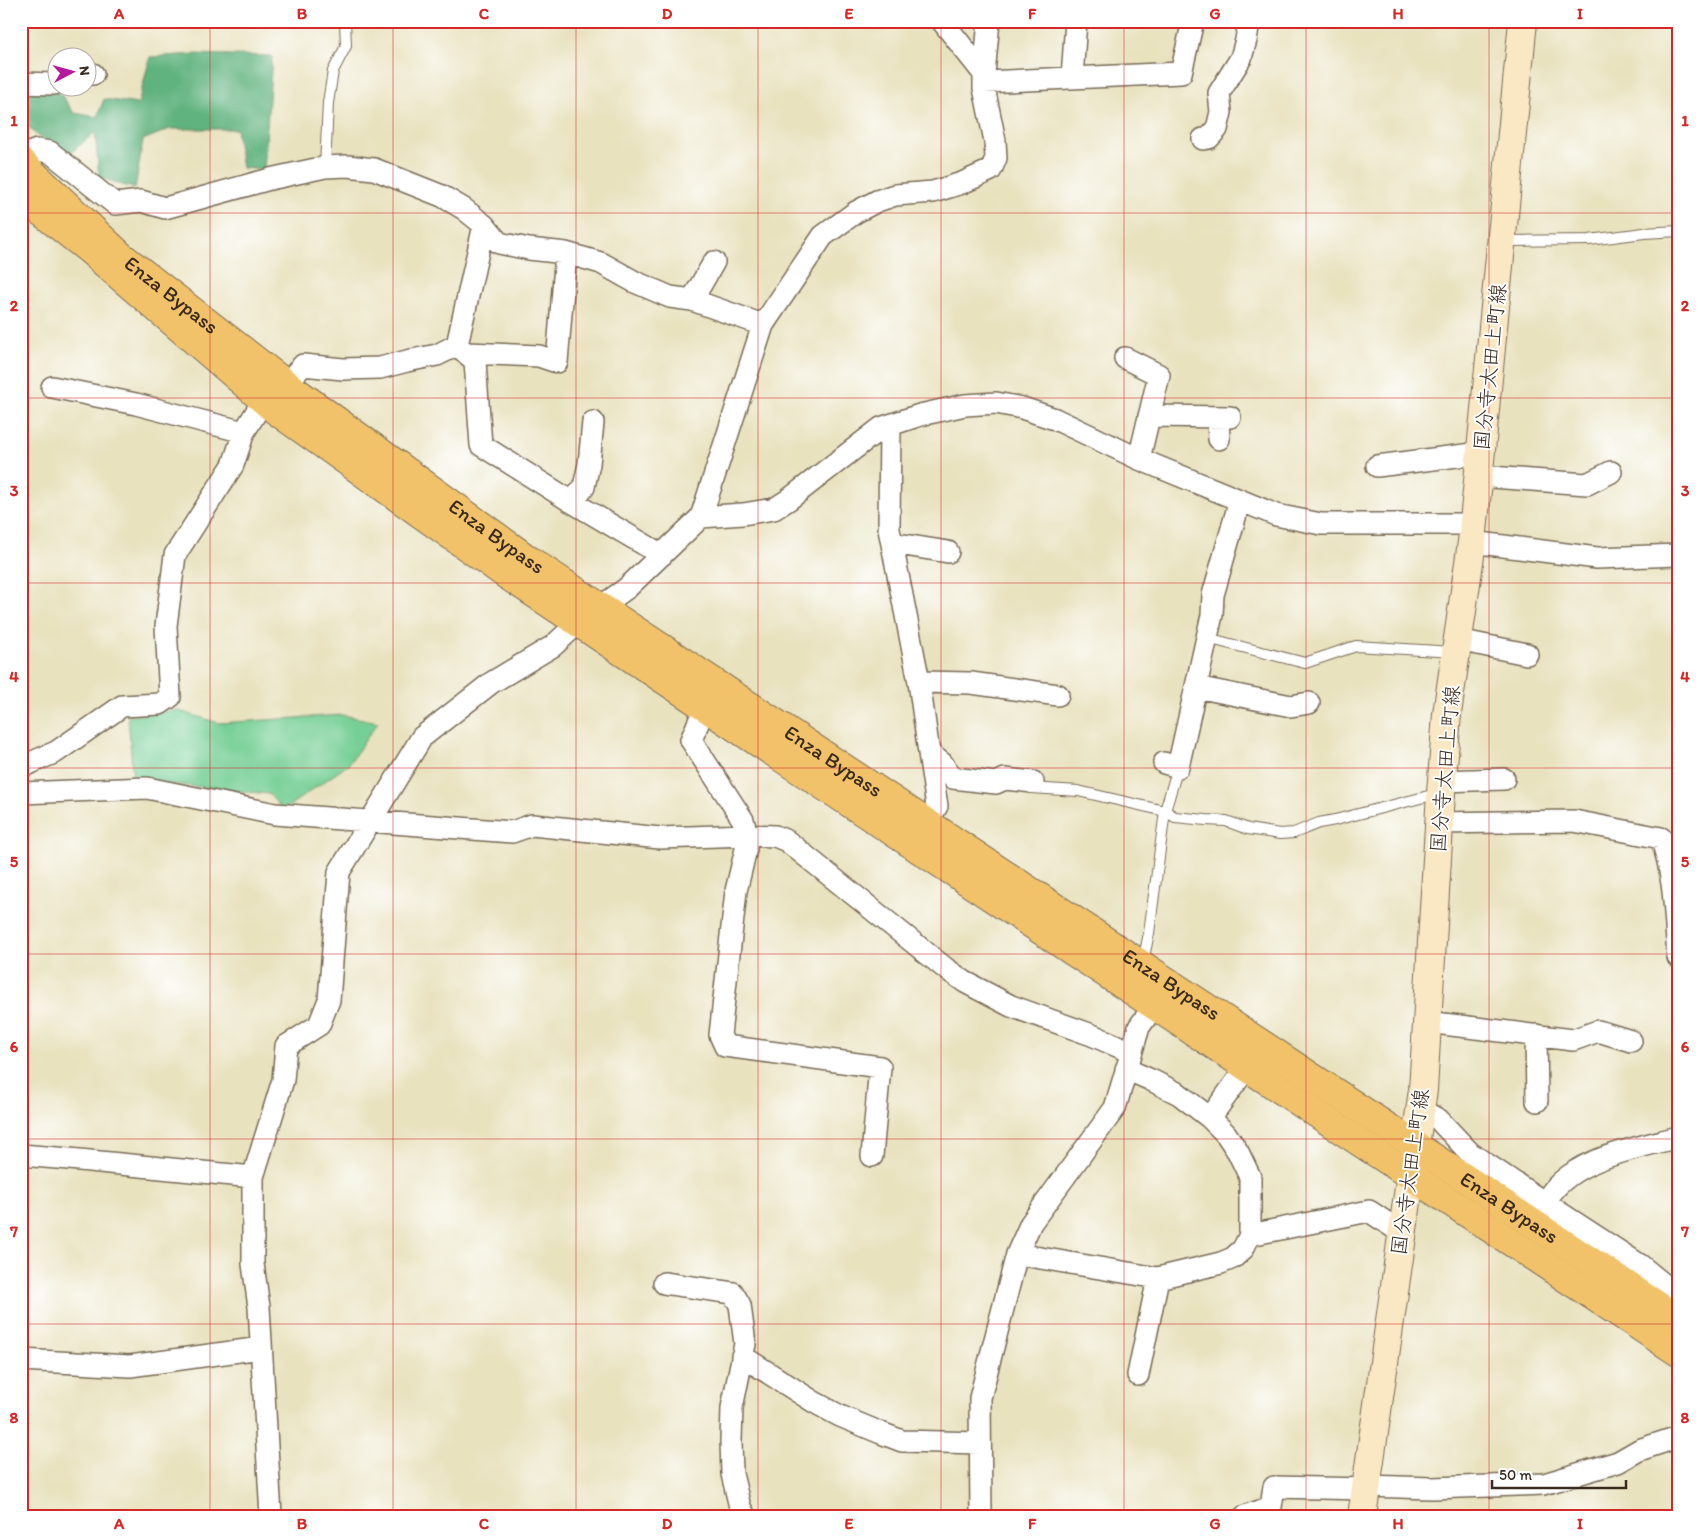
<svg xmlns="http://www.w3.org/2000/svg" width="1699" height="1537" font-family="Itim,'Klee One',sans-serif">
<style>
.green{fill:#76cf95;stroke:#587c5a}
.forest{fill:#60b27e;stroke:#4e6e4e}
.lines{fill:none;stroke-linecap:round;stroke-linejoin:round}
.service-casing{stroke:#786a56;stroke-width:12}
.minor-casing{stroke:#786a56;stroke-width:24}
.secondary-casing{stroke:#786a56;stroke-width:30}
.trunk-casing{stroke:#786a56;stroke-width:30}
.service{stroke:#fff;stroke-width:10}
.minor{stroke:#fff;stroke-width:21}
.secondary{stroke:#fae7c3;stroke-width:28}
.trunk{stroke:#f2c26a;stroke-width:28}
.grid{fill:none;stroke:#d62828;stroke-width:1;stroke-opacity:0.55}
.labels{text-anchor:middle;stroke-width:4;stroke-linejoin:round;paint-order:stroke}
.street-label{font-size:21px;fill:#3b2a1e;stroke:#fff}
.neatline{fill:none;stroke:#d62828;stroke-width:2}
.grid-label{font-size:16px;text-anchor:middle;font-weight:bold;fill:#d62828}
</style>
<rect width="100%" height="100%" fill="#fff"/>
<filter id="ink" filterUnits="userSpaceOnUse"><feTurbulence type="fractalNoise" baseFrequency=".02" numOctaves="2"/><feDisplacementMap in="SourceGraphic" scale="10" xChannelSelector="R" yChannelSelector="G"/><feConvolveMatrix kernelMatrix="1 2 1 2 8 2 1 2 1" color-interpolation-filters="sRGB"/></filter>
<filter id="wash" filterUnits="userSpaceOnUse"><feTurbulence type="fractalNoise" baseFrequency=".0096" numOctaves="4" result="noise"/><feDisplacementMap in="SourceGraphic" scale="20" xChannelSelector="R" yChannelSelector="G"/><feGaussianBlur stdDeviation="1.12" result="paint"/><feColorMatrix in="noise" values="0 0 0 0 0 0 0 0 0 0 0 0 0 0 0 0 0 1.4 0 .05"/><feComposite in="paint" operator="in"/></filter>
<g filter="url(#wash)">
<rect width="100%" height="100%" fill="#e9e2bf"/>
<!-- green -->
<path class="green" d="M 176,710 L 219,723 L 342,715 L 378,722 L 348,765 L 283,810 L 269,794 L 133,780 L 128,716 Z"/>
<!-- forest -->
<path class="forest" d="M 194,54 L 272,56 L 264,170 L 242,168 L 236,129 L 170,129 L 143,140 L 135,189 L 99,177 L 95,132 L 71,153 L 37,136 L 21,120 L 21,91 L 60,93 L 74,113 L 97,117 L 104,99 L 138,104 L 150,57 Z"/>
</g>
<g filter="url(#ink)">
<g class="lines">
<!-- service casing -->
<g class="service-casing">
<path id="service" d="M 325,167 L 328,103 L 333,71 L 346,46 L 345,21
M 1502,241 L 1589,240 L 1644,233 L 1678,231
M 1207,638 L 1305,663 L 1356,646 L 1454,652
M 1029,787 L 1031,788 L 1078,791 L 1165,811 L 1175,817 L 1206,820 L 1226,821 L 1248,829 L 1280,834 L 1294,833 L 1319,823 L 1335,820 L 1440,793
M 1143,962 L 1149,933 L 1165,811 L 1178,767"/>
</g>
<!-- minor casing -->
<g class="minor-casing">
<path id="minor" d="M 88,73 L 93,74
M 984,74 L 989,21
M 1072,78 L 1076,21
M 984,82 L 1181,73 L 1193,21
M 21,83 L 54,84 L 58,81
M 1203,139 L 1209,138 L 1217,129 L 1221,112 L 1219,93 L 1241,58 L 1246,40 L 1249,21
M 21,156 L 37,150 L 50,152 L 115,204 L 141,201 L 165,208 L 270,179 L 325,167 L 347,166 L 374,169 L 442,196 L 464,209 L 484,225 L 499,243 L 529,249 L 566,253 L 601,263 L 635,282 L 670,297 L 692,300 L 763,325
M 484,225 L 457,345 L 475,361 L 481,445 L 572,502 L 662,555
M 692,300 L 714,262
M 467,353 L 539,356 L 557,362 L 566,253
M 1125,358 L 1159,375 L 1139,459
M 286,384 L 303,365 L 343,369 L 380,368 L 407,361 L 437,355 L 457,345
M 52,387 L 136,404 L 244,432
M 1149,416 L 1230,417
M 1218,417 L 1219,439
M 890,425 L 889,529 L 919,682 L 929,753 L 942,763 L 953,778 L 996,783 L 1005,779 L 1033,782
M 1377,466 L 1481,453
M 1478,476 L 1587,484 L 1611,472
M 572,502 L 584,487 L 589,464 L 593,422
M 701,517 L 743,514 L 774,509 L 788,500 L 881,428 L 920,415 L 965,405 L 996,403 L 1022,408 L 1055,419 L 1139,459 L 1276,515 L 1321,524 L 1473,524
M 1472,542 L 1597,558 L 1678,555
M 892,543 L 948,552
M 1458,640 L 1527,654
M 919,682 L 971,683 L 1058,695
M 1196,687 L 1291,706 L 1309,703
M 705,707 L 691,740 L 743,820 L 747,835 L 746,849 L 736,891 L 720,1035 L 725,1046 L 880,1067 L 872,1156
M 1164,763 L 1178,767 L 1212,615 L 1213,595 L 1240,500
M 21,767 L 56,752 L 122,706 L 160,704 L 170,697 L 166,626 L 175,555 L 233,465 L 244,432 L 263,401
M 1442,781 L 1504,779
M 21,793 L 147,788 L 275,814 L 512,832 L 532,825 L 660,838 L 747,835 L 775,836 L 787,841 L 945,968 L 965,982 L 1011,1006 L 1092,1035 L 1131,1052
M 927,823 L 937,806 L 929,753
M 1439,823 L 1574,821 L 1661,838 C 1675,875 1675,918 1678,957
M 1427,1022 L 1573,1040 L 1598,1031 L 1631,1041
M 1536,1035 L 1537,1101
M 1126,1069 L 1151,1080 L 1179,1094 L 1210,1118 L 1226,1134 L 1238,1152 L 1250,1177 L 1250,1235
M 1420,1109 L 1439,1120 L 1470,1153 L 1545,1203 C 1567,1159 1634,1149 1678,1137
M 1210,1118 L 1247,1067
M 21,1155 L 69,1159 L 253,1177 L 283,1080 L 286,1046 L 319,1025 L 329,1000 L 339,872 L 422,737 L 491,683 L 553,646 L 578,623 L 627,588 L 701,517 L 763,325 L 823,236 L 856,212 L 877,201 L 895,195 L 933,192 L 962,183 L 991,170 L 996,158 L 995,141 L 984,88 L 984,74 L 942,21
M 253,1177 L 253,1264 L 259,1307 L 271,1516
M 1545,1203 L 1640,1265 L 1678,1296
M 1017,1254 L 1158,1278 L 1221,1263 L 1233,1258 L 1243,1249 L 1250,1235 L 1369,1211 L 1402,1233
M 664,1283 L 733,1293 L 740,1305 L 745,1344 L 732,1408 L 731,1441 L 732,1474 L 740,1507 L 745,1516
M 742,1356 L 814,1402 L 840,1416 L 881,1433 L 902,1441 L 980,1443
M 21,1360 L 130,1366 L 261,1348
M 1138,1375 L 1158,1278
M 1366,1486 L 1432,1488 L 1544,1484 L 1618,1462 L 1639,1450 L 1678,1437
M 981,1516 L 980,1398 L 1017,1254 L 1031,1223 L 1115,1108 L 1139,1027 L 1154,1006
M 1245,1516 L 1271,1507 L 1274,1487 L 1366,1489"/>
</g>
<!-- secondary casing -->
<g class="secondary-casing">
<path id="secondary" d="M 1362,1516 L 1423,1090 L 1441,793 L 1447,714 L 1472,542 L 1523,21"/>
</g>
<!-- trunk casing -->
<g class="trunk-casing">
<g id="trunk">
<path id="s1" d="M 21,162 L 120,255 L 290,387 L 529,560 L 1678,1319"/>
<path d="M 21,196 L 88,249 L 275,410 L 508,576 L 1337,1127 L 1678,1352"/>
</g>
</g>
<!-- service -->
<use href="#service" class="service"/>
<!-- minor -->
<use href="#minor" class="minor"/>
<!-- secondary -->
<use href="#secondary" class="secondary"/>
<!-- trunk -->
<use href="#trunk" class="trunk"/>
</g>
</g>
<!-- grid -->
<path class="grid" d="M 210,21 L 210,1516M 393,21 L 393,1516M 576,21 L 576,1516M 758,21 L 758,1516M 941,21 L 941,1516M 1124,21 L 1124,1516M 1306,21 L 1306,1516M 1489,21 L 1489,1516M 21,213 L 1678,213M 21,398 L 1678,398M 21,583 L 1678,583M 21,768 L 1678,768M 21,954 L 1678,954M 21,1139 L 1678,1139M 21,1324 L 1678,1324"/>
<g class="labels">
<!-- street labels -->
<g class="street-label">
<text dy="7" stroke="none"><textPath href="#s1" startOffset="201">Enza Bypass</textPath></text>
<text transform="translate(1490 367) rotate(-84)" y="7">国分寺太田上町線</text>
<text dy="7" stroke="none"><textPath href="#s1" startOffset="606">Enza Bypass</textPath></text>
<text dy="7" stroke="none"><textPath href="#s1" startOffset="1011">Enza Bypass</textPath></text>
<text transform="translate(1445 769) rotate(-85)" y="7">国分寺太田上町線</text>
<text dy="7" stroke="none"><textPath href="#s1" startOffset="1416">Enza Bypass</textPath></text>
<text transform="translate(1410 1172) rotate(-82)" y="7">国分寺太田上町線</text>
<text dy="7" stroke="none"><textPath href="#s1" startOffset="1821">Enza Bypass</textPath></text>
</g>
</g>
<!-- margin -->
<rect width="1699" height="1537" fill="none" stroke="#fff" stroke-width="55"/>
<!-- north arrow -->
<g transform="translate(72 72) rotate(84)"><circle r="24" fill="#ffffff" stroke="#b1aaa5"/>
<path d="M0-4L9 19L0 12L-9 19Z" fill="#b5179e"/>
<text y="-8" font-size="14" font-weight="bold" text-anchor="middle" fill="#3b2a1e">N</text>
</g>
<!-- scale -->
<path d="M1492 1480v8h134v-8" fill="none" stroke="#3b2a1e" stroke-width="2.5"/>
<text x="1499" y="1480" font-size="15" fill="#3b2a1e" stroke="#ffffff" stroke-width="4" paint-order="stroke">50 m</text>
<rect x="28" y="28" width="1644" height="1482" class="neatline"/>
<g class="grid-label">
<text x="119" y="19">A</text>
<text x="302" y="19">B</text>
<text x="484" y="19">C</text>
<text x="667" y="19">D</text>
<text x="849" y="19">E</text>
<text x="1032" y="19">F</text>
<text x="1215" y="19">G</text>
<text x="1398" y="19">H</text>
<text x="1580" y="19">I</text>
<text x="14" y="126">1</text>
<text x="1685" y="126">1</text>
<text x="14" y="311">2</text>
<text x="1685" y="311">2</text>
<text x="14" y="496">3</text>
<text x="1685" y="496">3</text>
<text x="14" y="682">4</text>
<text x="1685" y="682">4</text>
<text x="14" y="867">5</text>
<text x="1685" y="867">5</text>
<text x="14" y="1052">6</text>
<text x="1685" y="1052">6</text>
<text x="14" y="1237">7</text>
<text x="1685" y="1237">7</text>
<text x="14" y="1423">8</text>
<text x="1685" y="1423">8</text>
<text x="119" y="1529">A</text>
<text x="302" y="1529">B</text>
<text x="484" y="1529">C</text>
<text x="667" y="1529">D</text>
<text x="849" y="1529">E</text>
<text x="1032" y="1529">F</text>
<text x="1215" y="1529">G</text>
<text x="1398" y="1529">H</text>
<text x="1580" y="1529">I</text>
</g>
</svg>
